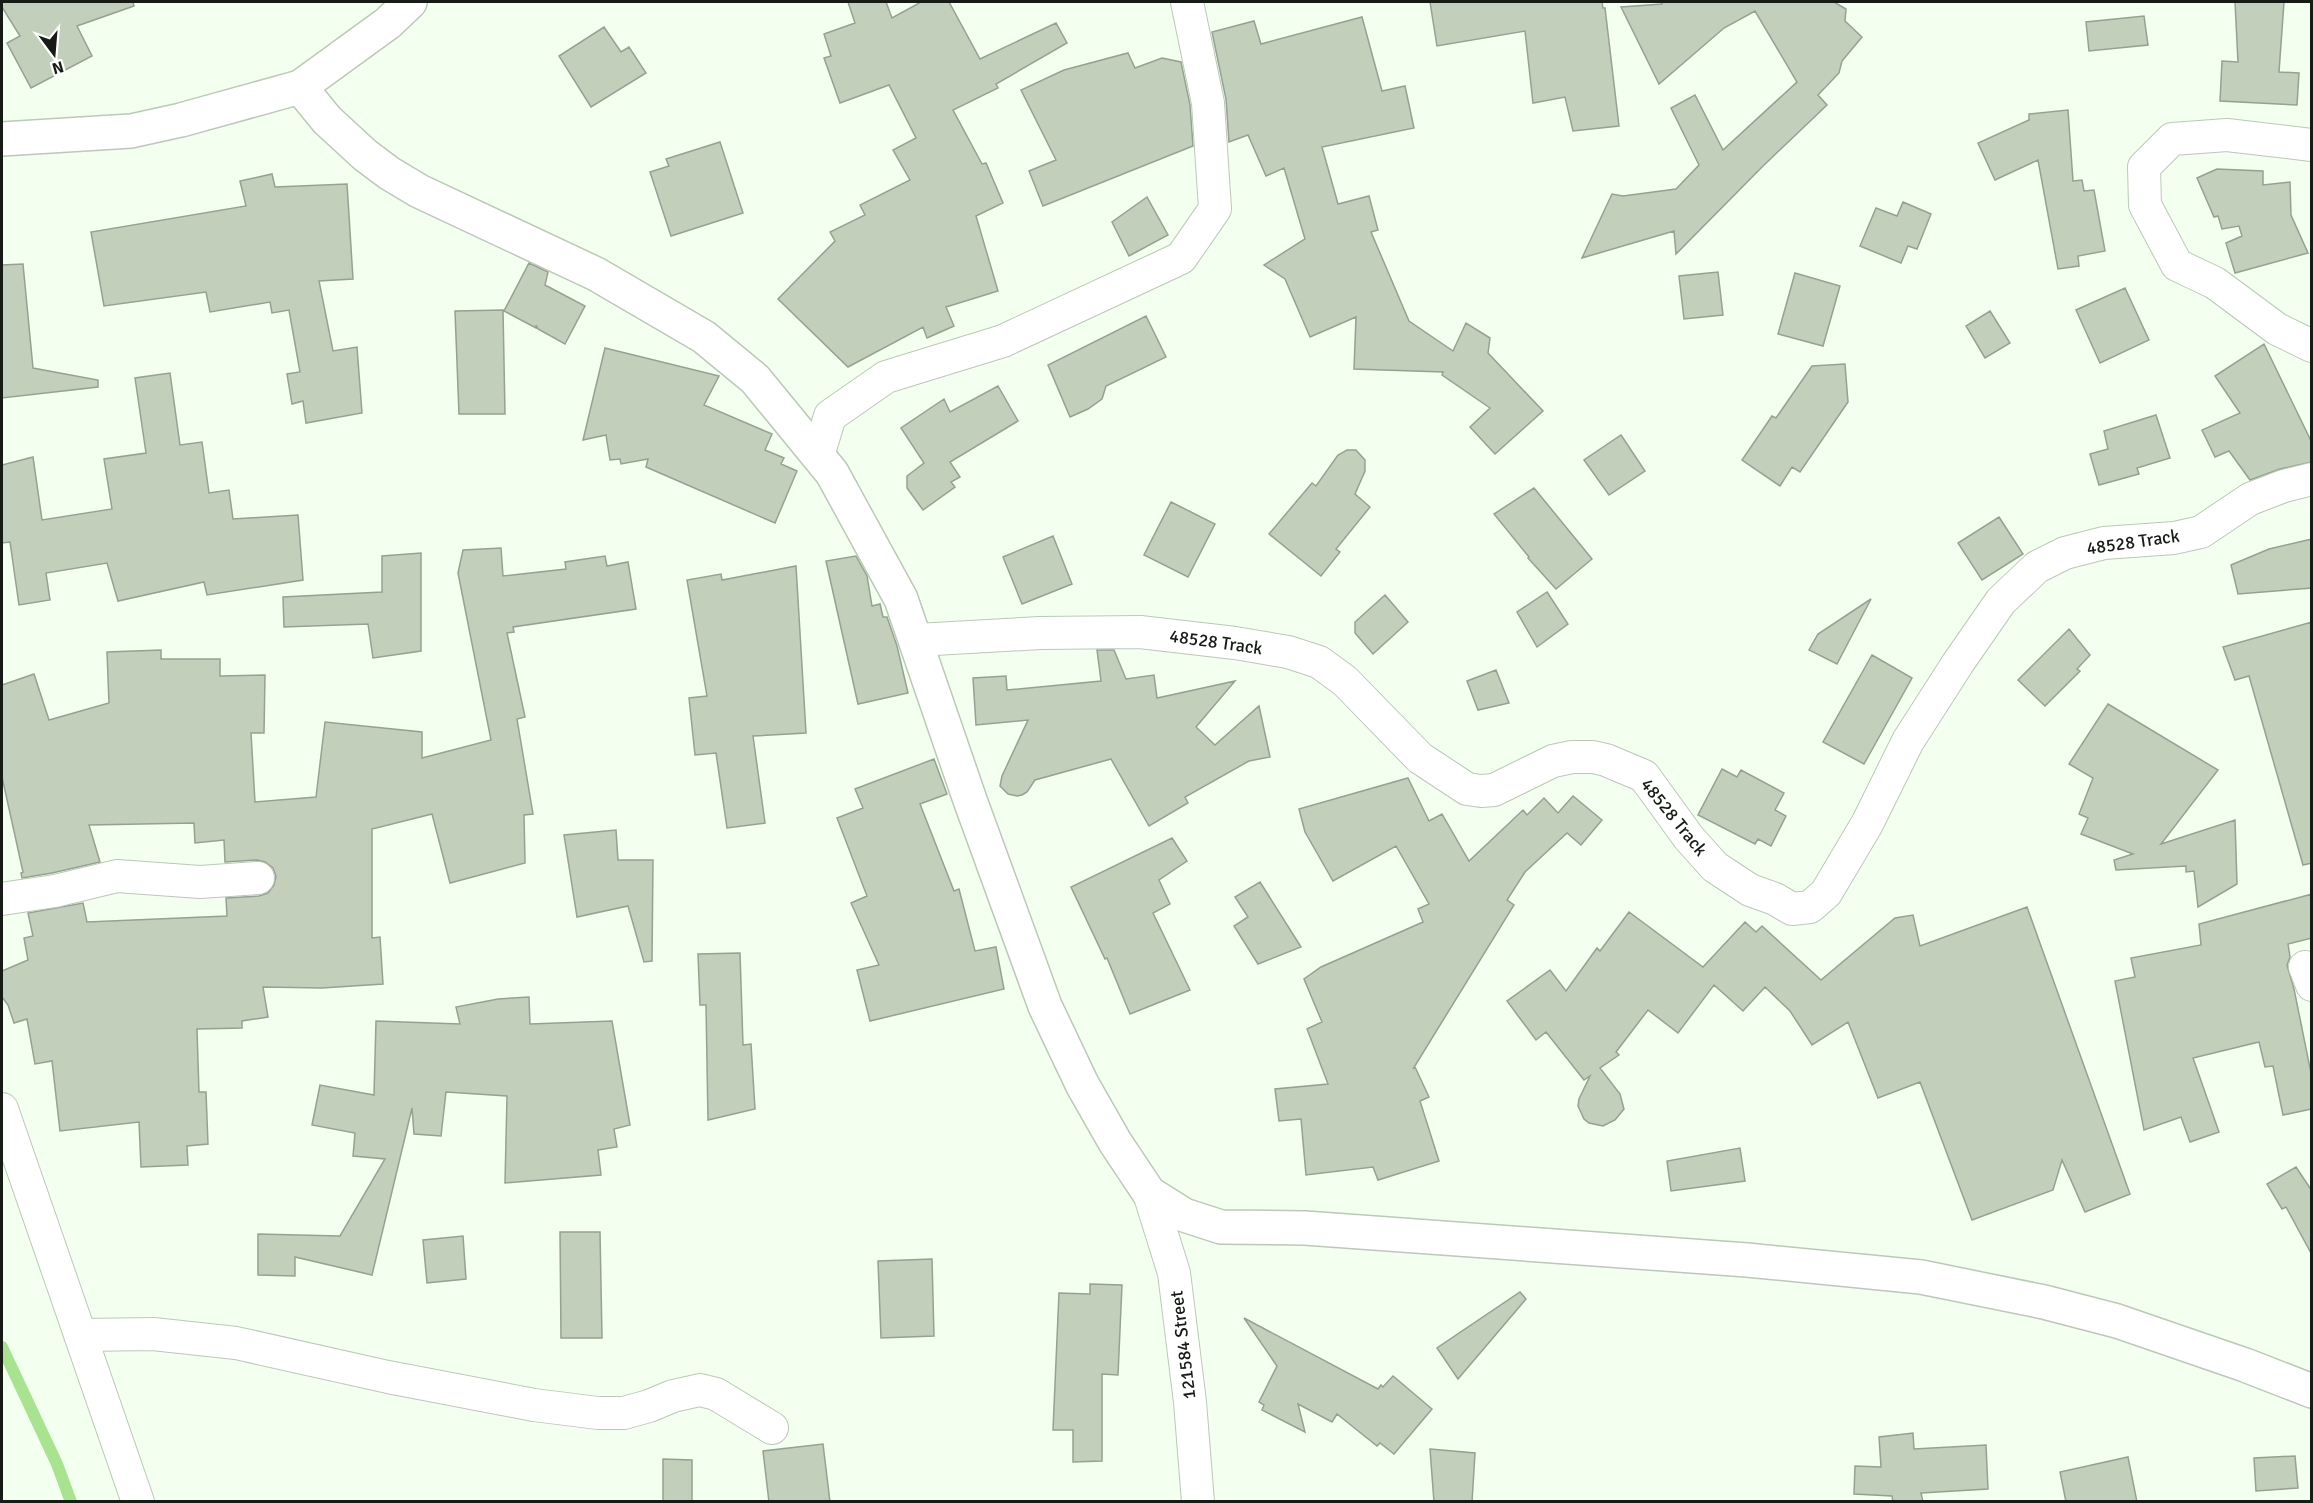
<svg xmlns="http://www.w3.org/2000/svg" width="2313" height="1503" font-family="Signika,sans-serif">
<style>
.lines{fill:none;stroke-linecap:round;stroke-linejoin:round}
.stream{stroke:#a8e490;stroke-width:12}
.building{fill:#c1cfbb;stroke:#95a290;stroke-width:1.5}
.street-casing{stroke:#bbc9b6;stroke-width:34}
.secondary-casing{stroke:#bbc9b6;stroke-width:36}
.street{stroke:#fff;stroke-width:32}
.secondary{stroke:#fff;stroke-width:33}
.labels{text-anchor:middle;stroke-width:5;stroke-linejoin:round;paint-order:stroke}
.street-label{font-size:18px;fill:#161b15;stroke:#fff}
</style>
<rect width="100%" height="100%" fill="#f3ffef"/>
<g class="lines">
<!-- stream -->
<path class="stream" d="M 2,1347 L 57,1464 L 71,1502"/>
</g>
<!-- building -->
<path class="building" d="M 2,2 L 133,2 L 134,6 L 77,26 L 92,56 L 31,88 L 7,43 L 20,36 L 2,7 Z
M 848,2 L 886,2 L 892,18 L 921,2 L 949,2 L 980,59 L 1056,23 L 1067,43 L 996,84 L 998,88 L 953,110 L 982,164 L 986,163 L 1003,203 L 976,216 L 998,291 L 946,307 L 954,326 L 927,338 L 923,327 L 848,367 L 778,299 L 835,241 L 830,232 L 865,215 L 860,205 L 910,180 L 893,150 L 916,138 L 889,85 L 840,103 L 824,58 L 831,56 L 824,34 L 855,23 Z
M 1430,2 L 1602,2 L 1603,8 L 1605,8 L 1619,126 L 1573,131 L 1565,97 L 1533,103 L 1525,31 L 1437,46 Z
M 1661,2 L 1834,2 L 1846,9 L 1845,21 L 1862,37 L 1842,61 L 1839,73 L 1818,95 L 1827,105 L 1762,167 L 1676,254 L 1674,231 L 1582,258 L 1612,194 L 1623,196 L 1676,189 L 1699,165 L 1671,108 L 1695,95 L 1723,150 L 1797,82 L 1755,11 L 1724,28 L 1659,84 L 1621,7 L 1662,4 Z
M 2235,2 L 2284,2 L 2279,72 L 2299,73 L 2297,105 L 2220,101 L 2222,61 L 2238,62 Z
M 2144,16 L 2148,45 L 2089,51 L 2086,22 Z
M 1362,17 L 1382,91 L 1405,86 L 1414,128 L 1322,147 L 1338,204 L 1369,196 L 1378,230 L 1371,232 L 1409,321 L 1453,351 L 1466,323 L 1490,338 L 1488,353 L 1543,411 L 1495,454 L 1470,427 L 1490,408 L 1442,375 L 1443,372 L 1354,369 L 1356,317 L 1310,337 L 1285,279 L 1264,265 L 1305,239 L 1284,168 L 1266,176 L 1248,135 L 1229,142 L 1226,99 L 1212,32 L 1254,21 L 1261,44 Z
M 604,27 L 621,52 L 629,47 L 646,73 L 591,107 L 559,56 Z
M 1128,53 L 1135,68 L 1162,58 L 1181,62 L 1190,105 L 1193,146 L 1043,206 L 1029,171 L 1056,160 L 1021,90 L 1064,70 Z
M 2068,110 L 2073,181 L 2082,180 L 2084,191 L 2094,190 L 2105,251 L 2078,256 L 2079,266 L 2058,269 L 2038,160 L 1995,180 L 1978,143 L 2029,120 L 2029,114 Z
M 720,142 L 743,213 L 671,236 L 650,172 L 669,166 L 666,159 Z
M 2217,169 L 2263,171 L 2263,185 L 2290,182 L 2291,215 L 2308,253 L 2235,273 L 2226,243 L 2242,236 L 2239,226 L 2222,229 L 2218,216 L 2214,217 L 2197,178 Z
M 272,174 L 275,187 L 347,184 L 353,279 L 319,281 L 333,351 L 357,347 L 362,413 L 306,423 L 303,401 L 292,404 L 287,374 L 300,372 L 289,310 L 272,313 L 270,302 L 210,312 L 206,292 L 104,306 L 91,232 L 246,206 L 240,181 Z
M 1147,197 L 1168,235 L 1129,256 L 1112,222 Z
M 1903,202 L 1931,214 L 1917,249 L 1908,246 L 1901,263 L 1860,246 L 1876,208 L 1897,216 Z
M 529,263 L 548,272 L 545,285 L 585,306 L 565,344 L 538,329 L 536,325 L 536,328 L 504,311 Z
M 23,264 L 33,368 L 98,380 L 98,387 L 2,398 L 2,265 Z
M 1718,272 L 1723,315 L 1684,319 L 1679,276 Z
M 1795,273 L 1840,286 L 1823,346 L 1778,334 Z
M 2125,288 L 2149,340 L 2100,363 L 2076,310 Z
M 503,310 L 505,414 L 459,414 L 455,311 Z
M 1990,311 L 2010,343 L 1985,358 L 1966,326 Z
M 1146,316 L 1166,357 L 1106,386 L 1102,399 L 1088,409 L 1070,417 L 1048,365 Z
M 2264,344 L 2312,443 L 2312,462 L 2280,469 L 2250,480 L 2229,451 L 2215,457 L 2202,430 L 2240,413 L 2215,376 Z
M 605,348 L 719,376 L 704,405 L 772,434 L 765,450 L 784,458 L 781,464 L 797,471 L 775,523 L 646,467 L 648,459 L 621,464 L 620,459 L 610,460 L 606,435 L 583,440 Z
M 1845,364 L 1848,402 L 1800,472 L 1792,467 L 1780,486 L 1742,460 L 1772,416 L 1776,418 L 1812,366 Z
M 170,373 L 180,445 L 202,442 L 209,493 L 229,490 L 233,519 L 298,515 L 303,580 L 207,595 L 204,582 L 118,601 L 107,563 L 46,573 L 50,600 L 19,605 L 10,542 L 2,543 L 2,465 L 33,457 L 42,520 L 112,509 L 104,459 L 146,453 L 135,378 Z
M 998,386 L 1018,421 L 950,462 L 960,477 L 951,482 L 955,487 L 923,510 L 907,488 L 907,476 L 924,463 L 901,428 L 944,399 L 950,412 Z
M 2156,415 L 2170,458 L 2137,468 L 2139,474 L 2099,485 L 2090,454 L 2108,449 L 2104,431 Z
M 1621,435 L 1645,471 L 1609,495 L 1584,460 Z
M 1347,450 L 1356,450 L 1365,460 L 1365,471 L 1355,494 L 1370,507 L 1336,549 L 1340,552 L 1321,576 L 1269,534 L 1312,483 L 1316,486 L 1338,455 Z
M 1534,488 L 1592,559 L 1556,589 L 1528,558 L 1529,557 L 1494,514 Z
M 1171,502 L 1215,524 L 1188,577 L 1144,555 Z
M 1999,517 L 2023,554 L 1982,580 L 1958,543 Z
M 1053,536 L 1072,584 L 1022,604 L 1003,557 Z
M 2312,539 L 2312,588 L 2238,594 L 2231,565 L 2269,549 Z
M 501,548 L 503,576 L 566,569 L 565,562 L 605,556 L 607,566 L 628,562 L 636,609 L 513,627 L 514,632 L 507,633 L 525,717 L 517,719 L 533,814 L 524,815 L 525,863 L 450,883 L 432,814 L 372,829 L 372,938 L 380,937 L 383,984 L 322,988 L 263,987 L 268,1017 L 242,1021 L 242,1028 L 197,1029 L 199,1092 L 206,1092 L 208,1144 L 187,1146 L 188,1165 L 141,1167 L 139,1122 L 60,1131 L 52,1061 L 35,1064 L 27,1019 L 14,1023 L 8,1005 L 2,997 L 2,971 L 28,960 L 24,938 L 33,936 L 28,913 L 83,903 L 87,922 L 227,916 L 226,898 L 259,896 L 268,893 L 274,885 L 276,876 L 273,868 L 265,862 L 257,860 L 225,862 L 224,840 L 195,843 L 194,823 L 89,825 L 100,862 L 52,873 L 22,878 L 21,873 L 23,872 L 2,777 L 2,685 L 34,674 L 49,720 L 109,703 L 107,652 L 161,650 L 161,659 L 220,659 L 220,676 L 265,675 L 264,733 L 251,733 L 255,802 L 316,797 L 325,722 L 422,732 L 422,758 L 491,740 L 458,573 L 463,550 Z
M 421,553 L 421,651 L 373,658 L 368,624 L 284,627 L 283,597 L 382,592 L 382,556 Z
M 856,556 L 867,576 L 872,606 L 880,604 L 883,617 L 887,617 L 897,646 L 908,693 L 858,704 L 826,561 Z
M 796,566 L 806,733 L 753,736 L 765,823 L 727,828 L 716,753 L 695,755 L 689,698 L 707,696 L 687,580 L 721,574 L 722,580 Z
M 1547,592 L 1568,624 L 1537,647 L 1517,612 Z
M 1385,595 L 1408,622 L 1373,654 L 1355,633 L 1355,622 Z
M 1871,599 L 1837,664 L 1809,650 L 1818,634 Z
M 2312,622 L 2312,863 L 2303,865 L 2249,676 L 2235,680 L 2223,647 Z
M 2069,629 L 2090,655 L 2077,669 L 2080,671 L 2045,706 L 2018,680 Z
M 1097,650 L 1114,650 L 1126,679 L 1154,675 L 1157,698 L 1235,681 L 1196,727 L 1215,745 L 1259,706 L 1270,757 L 1249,761 L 1185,797 L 1188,803 L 1149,826 L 1111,759 L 1035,780 L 1027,792 L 1022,795 L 1017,796 L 1008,794 L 1000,786 L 1002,776 L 1028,720 L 976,725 L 973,678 L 1006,676 L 1007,690 L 1101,681 Z
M 1872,655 L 1912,678 L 1864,764 L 1823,742 Z
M 1496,670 L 1509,703 L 1478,710 L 1467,681 Z
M 2108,704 L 2218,770 L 2161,844 L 2235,820 L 2237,884 L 2198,907 L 2194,871 L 2186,872 L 2186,866 L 2116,870 L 2114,860 L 2133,854 L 2081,834 L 2088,818 L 2079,814 L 2093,778 L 2069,764 Z
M 934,759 L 947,794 L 920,804 L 954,891 L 959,889 L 975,951 L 996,947 L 1004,989 L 870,1021 L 857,970 L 879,965 L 851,903 L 867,896 L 837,818 L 863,808 L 855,789 Z
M 1722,769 L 1737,777 L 1741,770 L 1784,793 L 1775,810 L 1786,816 L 1771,846 L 1758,839 L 1755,844 L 1698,815 Z
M 1408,778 L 1429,821 L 1442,814 L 1469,861 L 1523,810 L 1527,815 L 1544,798 L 1558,813 L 1573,796 L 1602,820 L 1581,845 L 1567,833 L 1525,872 L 1507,900 L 1514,905 L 1413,1069 L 1415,1067 L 1429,1097 L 1420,1101 L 1439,1161 L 1378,1180 L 1373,1167 L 1306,1175 L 1301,1119 L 1279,1121 L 1275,1089 L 1328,1084 L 1307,1029 L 1322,1022 L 1304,979 L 1321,967 L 1423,922 L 1418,909 L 1429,904 L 1396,846 L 1333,881 L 1305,832 L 1299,809 Z
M 616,830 L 618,860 L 653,860 L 652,961 L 644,962 L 628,906 L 577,917 L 564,835 Z
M 1172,838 L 1187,861 L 1159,880 L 1170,904 L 1153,913 L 1190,990 L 1130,1014 L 1107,958 L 1105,959 L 1071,887 Z
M 1260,882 L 1301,947 L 1258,964 L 1234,926 L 1248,917 L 1235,897 Z
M 2312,894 L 2312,938 L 2288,944 L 2290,957 L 2287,965 L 2294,989 L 2312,1078 L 2312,1109 L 2283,1115 L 2273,1066 L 2265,1067 L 2259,1042 L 2193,1058 L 2219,1132 L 2190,1142 L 2181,1117 L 2144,1130 L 2115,981 L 2135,977 L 2131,958 L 2201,945 L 2199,924 Z
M 2027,907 L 2130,1194 L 2085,1212 L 2062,1160 L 2053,1190 L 1972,1220 L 1920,1082 L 1878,1098 L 1848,1022 L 1812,1045 L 1790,1011 L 1765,987 L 1743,1011 L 1714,985 L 1678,1033 L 1648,1010 L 1616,1052 L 1619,1055 L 1600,1068 L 1620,1094 L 1624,1109 L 1615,1120 L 1603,1126 L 1589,1123 L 1584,1119 L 1578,1106 L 1579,1099 L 1590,1076 L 1584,1080 L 1546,1032 L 1536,1040 L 1507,1001 L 1550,970 L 1566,991 L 1597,948 L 1600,951 L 1629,912 L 1703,967 L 1745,922 L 1756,932 L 1762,926 L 1821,980 L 1895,918 L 1913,915 L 1920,946 Z
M 740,953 L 743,1045 L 751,1044 L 755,1109 L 708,1120 L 706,1005 L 700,1005 L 698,954 Z
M 529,997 L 530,1024 L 612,1021 L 630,1125 L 614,1129 L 617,1147 L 598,1150 L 601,1175 L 505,1183 L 507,1096 L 446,1092 L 441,1136 L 414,1134 L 412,1108 L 372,1275 L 295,1257 L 295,1276 L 258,1275 L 258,1234 L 340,1236 L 385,1159 L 353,1156 L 355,1133 L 312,1125 L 320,1085 L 374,1095 L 376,1021 L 460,1024 L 456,1007 L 498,999 Z
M 1740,1148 L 1745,1181 L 1671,1191 L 1667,1161 Z
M 2296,1167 L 2312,1191 L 2312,1255 L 2286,1207 L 2282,1209 L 2267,1184 Z
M 560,1232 L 600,1232 L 602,1338 L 561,1338 Z
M 463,1236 L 466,1279 L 427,1283 L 423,1240 Z
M 932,1259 L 934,1336 L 881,1338 L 878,1261 Z
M 1090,1284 L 1122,1285 L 1118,1375 L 1102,1374 L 1102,1461 L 1073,1462 L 1073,1430 L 1053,1430 L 1059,1293 L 1090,1294 Z
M 1520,1292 L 1526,1299 L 1458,1379 L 1437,1348 Z
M 1244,1318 L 1378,1389 L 1381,1385 L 1383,1387 L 1393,1376 L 1432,1409 L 1394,1454 L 1380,1443 L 1377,1446 L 1337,1414 L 1332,1422 L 1298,1404 L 1305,1432 L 1262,1410 L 1264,1405 L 1259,1402 L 1277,1366 Z
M 1913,1433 L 1914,1449 L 1986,1445 L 1988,1489 L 1921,1493 L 1923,1502 L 1893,1502 L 1892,1496 L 1854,1494 L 1855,1466 L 1881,1467 L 1879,1437 Z
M 823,1444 L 830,1502 L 769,1502 L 763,1451 Z
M 1430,1449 L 1475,1453 L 1472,1502 L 1434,1502 Z
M 2295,1456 L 2298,1488 L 2256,1491 L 2254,1458 Z
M 2128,1457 L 2137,1502 L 2066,1502 L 2060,1472 Z
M 663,1459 L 692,1460 L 692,1502 L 663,1502 Z"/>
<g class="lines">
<!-- street casing -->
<g class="street-casing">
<path id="street" d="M 2312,145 L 2227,135 L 2172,139 L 2144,167 L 2145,205 L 2177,265 L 2215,283 L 2277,329 L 2312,346
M 818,456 L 830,416 L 886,377 L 1003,341 L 1181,258 L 1215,209 L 1208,103 L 1187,2
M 917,640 L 1040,633 L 1140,632 L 1235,643 L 1288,652 L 1319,662 L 1345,681 L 1420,758 L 1467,789 L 1481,791 L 1494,790 L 1553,761 L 1572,757 L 1593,757 L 1606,760 L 1644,776 L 1689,838 L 1715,867 L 1750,890 L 1775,899 L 1792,909 L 1810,907 L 1826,893 L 1867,824 L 1908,741 L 1958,663 L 2001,601 L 2037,567 L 2065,553 L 2104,543 L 2174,538 L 2201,532 L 2250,499 L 2284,486 L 2312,479
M 2,899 L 55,891 L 117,876 L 200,882 L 258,878
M 2305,967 L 2312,985
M 2,1109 L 138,1502
M 1149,1193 L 1174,1273 L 1190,1402 L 1198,1502
M 80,1335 L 153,1334 L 236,1343 L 388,1377 L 534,1405 L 598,1413 L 624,1413 L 649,1406 L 673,1396 L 700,1390 L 716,1394 L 772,1428"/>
</g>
<!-- secondary casing -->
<g class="secondary-casing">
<path id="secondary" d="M 300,87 L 327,120 L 365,155 L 389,173 L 419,191 L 596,274 L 704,337 L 755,379 L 832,473 L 901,599 L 970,800 L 1045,1006 L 1082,1084 L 1115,1142 L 1149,1193 L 1184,1215 L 1221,1227 L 1305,1228 L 1747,1260 L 1921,1277 L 2044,1302 L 2117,1321 L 2245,1365 L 2312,1391
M 2,139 L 131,131 L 181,120 L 300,87 L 388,23 L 410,2"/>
</g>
<!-- street -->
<use href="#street" class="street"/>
<!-- secondary -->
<use href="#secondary" class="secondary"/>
</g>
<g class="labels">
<!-- street labels -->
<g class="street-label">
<text transform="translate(2133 542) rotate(-8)" y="6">48528 Track</text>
<text transform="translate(1216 642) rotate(8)" y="6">48528 Track</text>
<text transform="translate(1674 817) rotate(51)" y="6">48528 Track</text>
<text transform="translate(1183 1345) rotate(-97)" y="6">121584 Street</text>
</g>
</g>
<!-- border -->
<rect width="2313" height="1503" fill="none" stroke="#161b15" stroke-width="6"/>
<!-- north arrow -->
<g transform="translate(54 54) rotate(164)" stroke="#ffffff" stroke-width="4.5" paint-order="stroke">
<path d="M0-4.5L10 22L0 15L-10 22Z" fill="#161b15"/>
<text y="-9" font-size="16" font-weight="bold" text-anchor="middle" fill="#161b15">N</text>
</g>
</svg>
